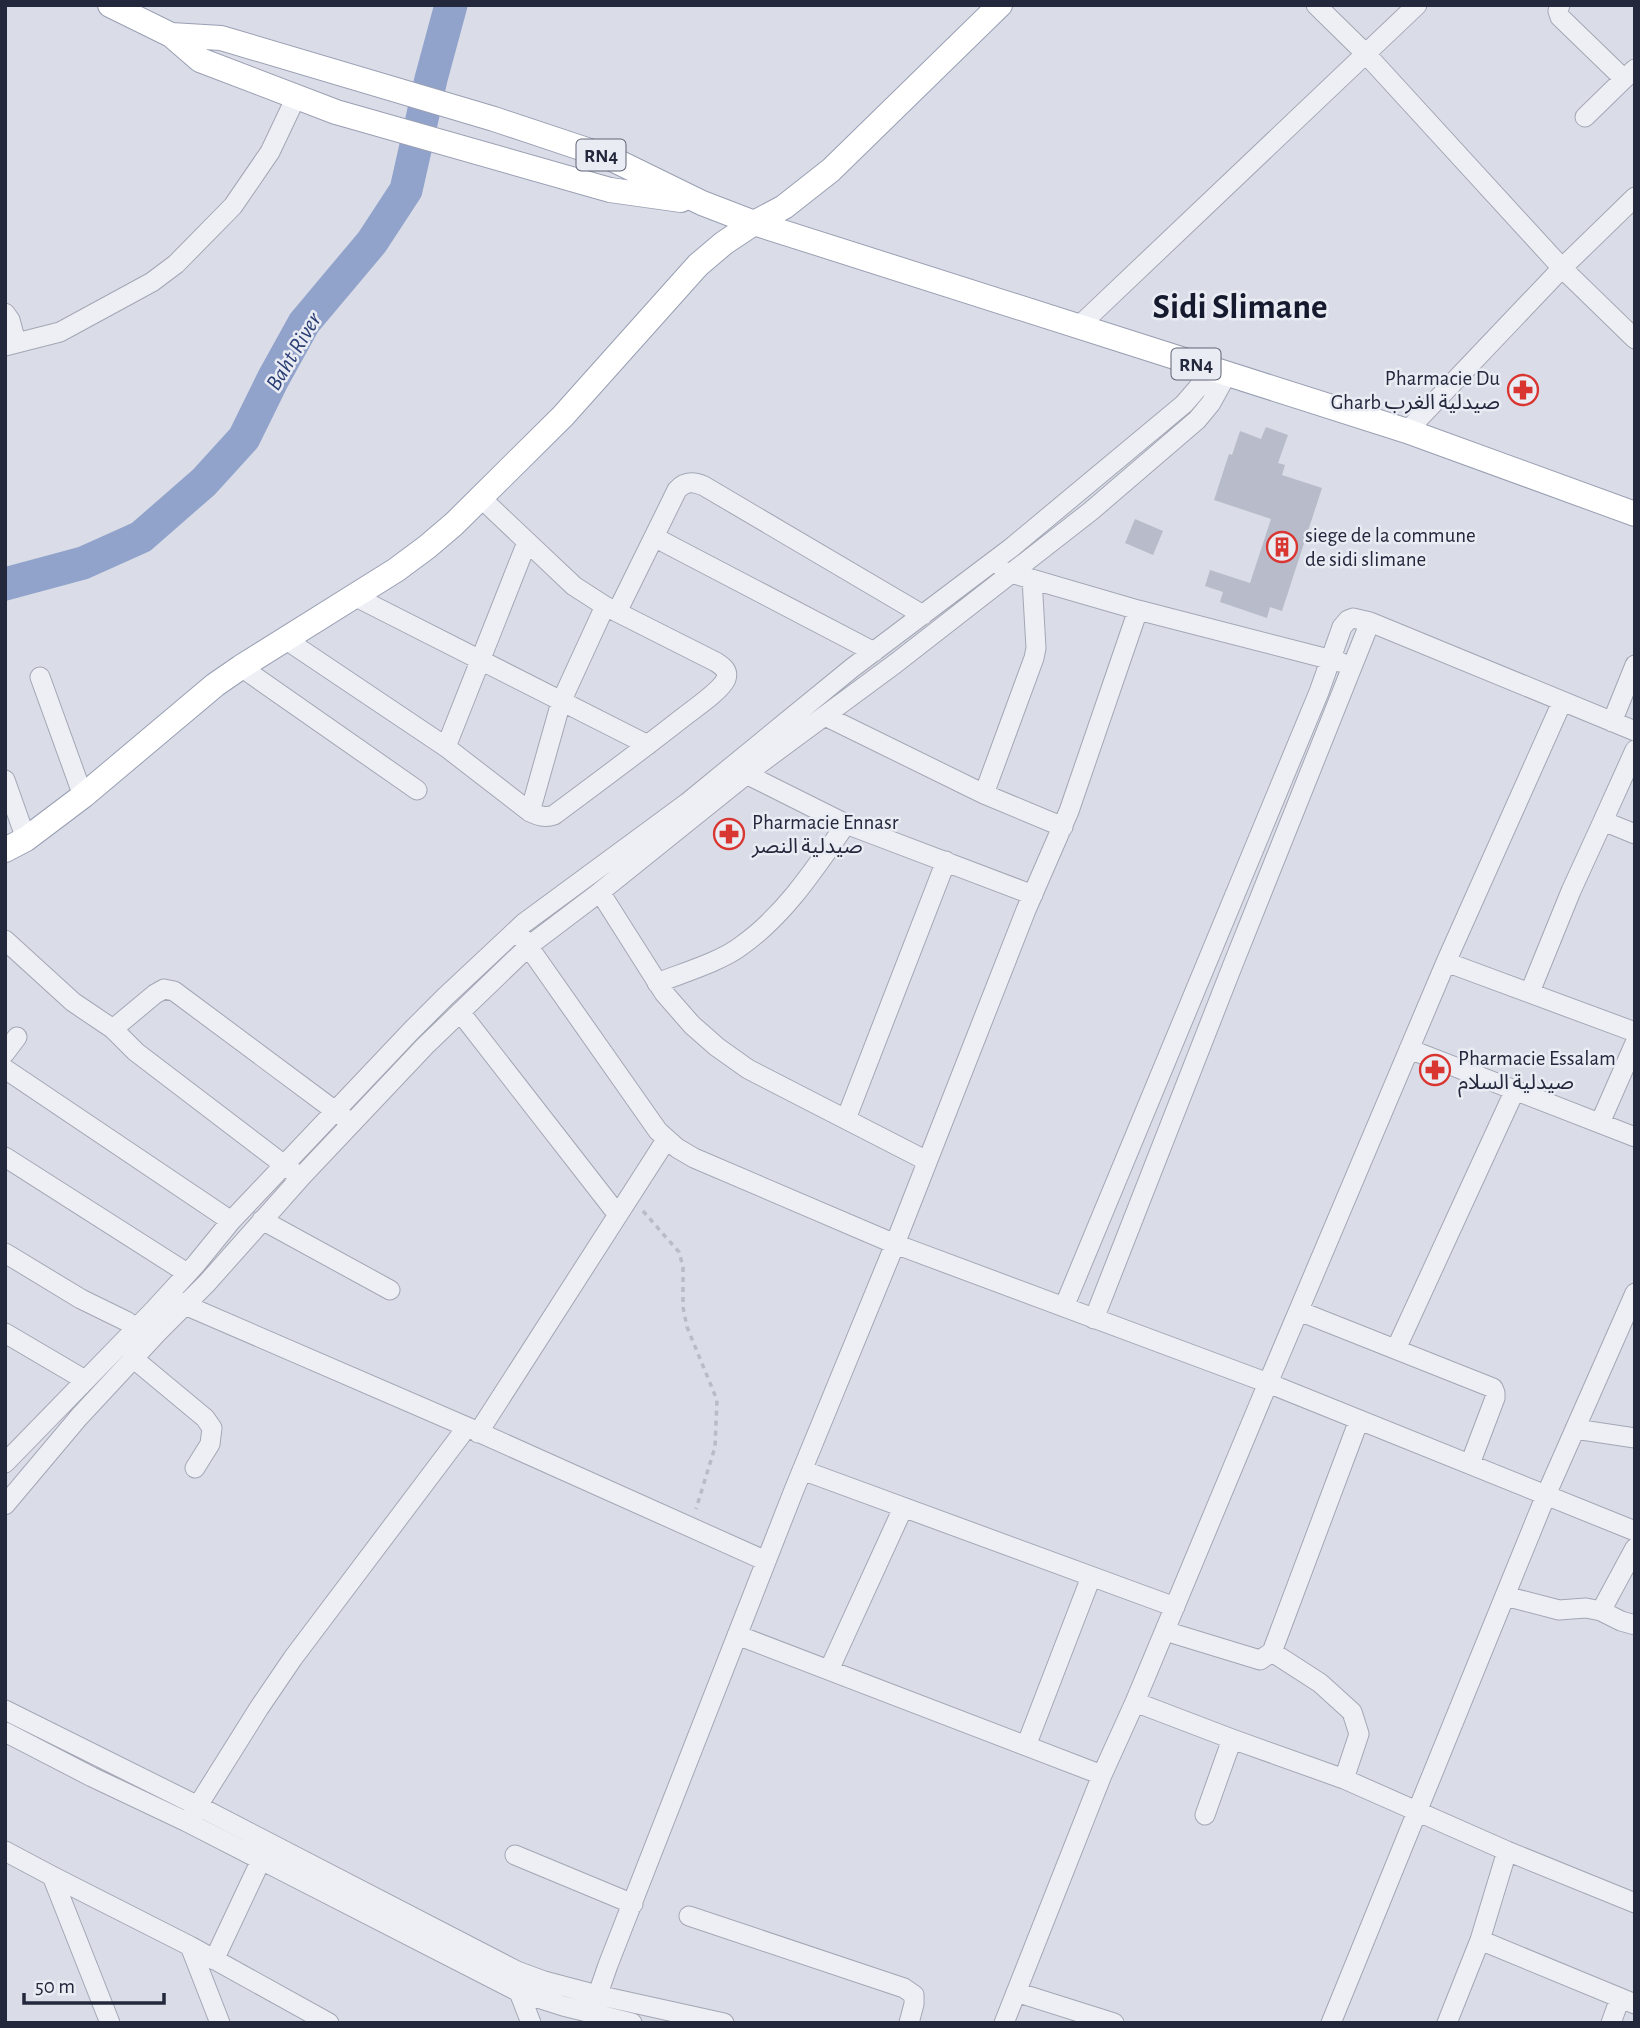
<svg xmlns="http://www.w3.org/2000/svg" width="1640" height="2028" font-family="'Alegreya Sans','Noto Sans Arabic',sans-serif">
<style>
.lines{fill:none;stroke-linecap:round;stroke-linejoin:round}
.river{stroke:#91a3cb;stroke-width:33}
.building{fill:#b7bbca}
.minor-casing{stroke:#a3a7b4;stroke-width:21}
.major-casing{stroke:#999fb3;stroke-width:26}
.path{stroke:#b9bbc5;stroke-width:3.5;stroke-dasharray:5 5;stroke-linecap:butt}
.minor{stroke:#edeff5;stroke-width:19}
.major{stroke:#fff;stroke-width:24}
.labels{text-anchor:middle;stroke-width:5;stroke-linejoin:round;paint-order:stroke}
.shield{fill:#eaecf4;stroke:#5f6374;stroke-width:2}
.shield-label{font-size:19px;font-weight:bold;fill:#24283d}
.poi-label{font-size:21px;fill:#24283d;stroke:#eaecf4;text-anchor:start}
.water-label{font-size:23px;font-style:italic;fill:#2b3f74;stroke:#eaecf4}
.town-label{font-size:35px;font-weight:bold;fill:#161a2e;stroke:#eaecf4}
</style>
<rect width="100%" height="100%" fill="#dadde7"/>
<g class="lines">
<!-- river -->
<path class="river" d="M 5,584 L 83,563 L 141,537 L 204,482 L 244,438 L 273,379 L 304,323 L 372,242 L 406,190 L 431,79 L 451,5"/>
</g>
<!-- building -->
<path class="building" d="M 1266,427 L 1288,435 L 1278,463 L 1285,465 L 1282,475 L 1322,488 L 1282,611 L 1270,607 L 1267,618 L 1220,602 L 1223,592 L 1205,586 L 1210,570 L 1250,583 L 1271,519 L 1214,500 L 1229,454 L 1232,455 L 1240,431 L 1261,439 Z
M 1135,519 L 1163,531 L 1153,555 L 1125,543 Z"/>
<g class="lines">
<!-- minor casing -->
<g class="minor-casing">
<path id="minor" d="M 1316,5 L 1366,54 L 1562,268 L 1635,339
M 1560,5 L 1558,11 L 1560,17 L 1624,79 L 1635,69
M 1585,117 L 1624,79
M 5,313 L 10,320 L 16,342
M 1078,327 L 1417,5
M 5,346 L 60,332 L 152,282 L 176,264 L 233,206 L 270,152 L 297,95
M 1407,431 L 1562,268 L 1635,197
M 654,537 L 874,652
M 1004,571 L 1138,610 L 1340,662
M 354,596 L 648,745
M 617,612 L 677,490 C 685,481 693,481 704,486 L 923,615
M 285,639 L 446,747 L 530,812 C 539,816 545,818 554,815 C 597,783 639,752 681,719 C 692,710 721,691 726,679 C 729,670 722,666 716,662 L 605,606 L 574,586 L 482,499
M 241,667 L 417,790
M 40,677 L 83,796
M 1562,702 L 1446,962 L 1268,1383 L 1635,1531
M 825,716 L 984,794 L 1063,827
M 1612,722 L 1635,665
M 446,747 L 527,542
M 1635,750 L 1603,821 L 1635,834
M 736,769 L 846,824 L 1033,895
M 5,780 L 26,839
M 984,794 L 1034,658 L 1036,648 L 1032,579
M 530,812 L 561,702 L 605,606
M 600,892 L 664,993 L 692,1025 L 717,1047 L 748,1069 L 927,1161
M 521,936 L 658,1131 L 677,1148 L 694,1158 L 895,1244 L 1268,1383 L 1135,1702 L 1102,1775 L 1004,2023
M 5,940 L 73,1002 L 113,1029 L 136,1052 L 296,1174
M 1446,962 L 1635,1032
M 657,983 C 682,973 720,962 741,946 C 785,915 816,867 846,824
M 1530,992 L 1571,891 L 1603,821
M 460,1012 L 618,1215
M 113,1029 L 155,994 L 164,989 L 174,991 L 346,1119
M 1409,1049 L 1635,1137
M 5,1053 L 17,1037
M 5,1069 L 231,1221
M 846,1119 L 946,861
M 1600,1123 L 1635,1043
M 5,1157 L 187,1273
M 262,1220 L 390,1290
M 5,1253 L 81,1299 L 126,1321 L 144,1333
M 176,1299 L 185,1305 L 467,1427 L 766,1561
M 1064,1307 L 1319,692 L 1342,627 L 1348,620 L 1353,618 L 1370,622 L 1635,731
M 1299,1311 L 1493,1388 L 1495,1393 L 1495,1398 L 1470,1464
M 1094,1319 L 1232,967 L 1370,622
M 5,1333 L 85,1380
M 1396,1349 L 1515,1090
M 134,1359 L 205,1418 L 212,1428 L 210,1444 L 195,1468
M 1575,1429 L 1635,1438
M 478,1433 L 666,1140
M 5,1463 L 153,1311 L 196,1264 L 231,1221 L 411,1031 L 445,997 L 524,923 L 687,803 L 852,668 L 1011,548 L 1184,404 L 1197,389 L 1211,368
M 802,1470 L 1175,1607
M 5,1505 L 79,1417 L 158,1332 L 207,1283 L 303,1175 L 425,1046 L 530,945 L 600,892 L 758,765 L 896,663 L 1091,511 L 1197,420 L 1211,403 L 1227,374
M 1505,1596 L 1559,1610 L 1586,1608 L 1601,1611 L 1621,1621 L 1635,1625
M 1601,1611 L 1635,1548
M 1165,1631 L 1260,1660 L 1272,1652 L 1359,1420
M 737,1635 L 1102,1775
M 1272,1652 L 1320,1683 L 1352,1712 L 1359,1734 L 1344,1779
M 829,1670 L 903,1508
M 1135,1702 L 1232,1739 L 1344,1779 L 1507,1851 L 1635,1903
M 5,1710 L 198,1806 L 517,1971 L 544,1981 L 597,1995 L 724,2023
M 5,1732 L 92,1777 L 187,1822 L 519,1992 L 563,2006 L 632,2023
M 1026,1746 L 1091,1577
M 192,1815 L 259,1708 L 293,1658 L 467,1427
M 1205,1815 L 1232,1739
M 5,1851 L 52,1876 L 190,1946 L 329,2023
M 515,1855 L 633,1904
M 52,1876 L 110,2023
M 689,1916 L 904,1988 L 914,1995 L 914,2004 L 909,2023
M 1480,1940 L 1635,2004
M 190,1946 L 220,2023
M 214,1960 L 261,1860
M 518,1984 L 519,1992 L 531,2023
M 1016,1992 L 1114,2023
M 591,2014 L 608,1965 L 794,1490 L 895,1244 L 1026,910 L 1069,811 L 1138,610
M 1331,2023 L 1546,1495 L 1635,1293
M 1447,2023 L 1480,1940 L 1507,1851
M 1611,2023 L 1620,1998"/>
</g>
<!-- major casing -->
<g class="major-casing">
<path id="major" d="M 110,5 L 171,35 L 200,60 L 336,112 L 610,190 L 681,200
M 171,35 L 221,38 L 494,119 L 608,157 L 702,203 L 754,223 L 1407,431 L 1635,514
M 5,850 L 26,839 L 83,796 L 215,685 L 241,667 L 396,570 L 427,547 L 454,524 L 563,416 L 698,265 L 724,243 L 754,223 L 784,207 L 831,170 L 1000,5"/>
</g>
<!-- path -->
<path class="path" d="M 643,1211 L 679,1252 L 683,1267 L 683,1307 L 687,1327 L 717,1400 L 715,1447 L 696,1509"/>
<!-- minor -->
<use href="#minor" class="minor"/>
<!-- major -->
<use href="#major" class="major"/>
</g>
<!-- icons -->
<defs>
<g id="pharmacy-ring" transform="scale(1.575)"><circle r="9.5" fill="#eaecf4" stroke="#d93632" stroke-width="1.5"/><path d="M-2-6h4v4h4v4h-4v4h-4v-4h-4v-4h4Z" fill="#d93632"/></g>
<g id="building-ring" transform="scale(1.575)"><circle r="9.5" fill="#eaecf4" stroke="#d93632" stroke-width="1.5"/><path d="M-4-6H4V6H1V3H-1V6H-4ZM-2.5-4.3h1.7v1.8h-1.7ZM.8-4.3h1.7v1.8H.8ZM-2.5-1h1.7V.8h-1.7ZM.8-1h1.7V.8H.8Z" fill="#d93632"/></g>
</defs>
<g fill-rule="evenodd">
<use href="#pharmacy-ring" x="1523" y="390"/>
<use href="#building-ring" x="1282" y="547"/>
<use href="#pharmacy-ring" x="729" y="834"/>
<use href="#pharmacy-ring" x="1435" y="1070"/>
</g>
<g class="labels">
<!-- shield labels -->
<g class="shield">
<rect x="576.5" y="139.5" width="49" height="31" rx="5"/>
<rect x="1171.5" y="348.5" width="49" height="31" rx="5"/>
</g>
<g class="shield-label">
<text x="601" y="162">RN4</text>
<text x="1196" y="371">RN4</text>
</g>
<!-- poi labels -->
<g class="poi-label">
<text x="1500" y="385" text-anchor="end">Pharmacie Du<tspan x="1500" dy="24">Gharb صيدلية الغرب</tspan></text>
<text x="1305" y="542">siege de la commune<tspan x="1305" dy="24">de sidi slimane</tspan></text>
<text x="752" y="829">Pharmacie Ennasr<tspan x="752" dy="24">صيدلية النصر</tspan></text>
<text x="1458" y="1065">Pharmacie Essalam<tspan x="1458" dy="24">صيدلية السلام</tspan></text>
</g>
<!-- water labels -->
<g class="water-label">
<text transform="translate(293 351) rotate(-59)" y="8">Baht River</text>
</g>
<!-- town labels -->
<g class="town-label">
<text x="1240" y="318">Sidi Slimane</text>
</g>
</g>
<!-- border -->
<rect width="1640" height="2028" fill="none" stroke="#24283d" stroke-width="14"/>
<!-- scale -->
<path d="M24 1993v10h140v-10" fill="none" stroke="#24283d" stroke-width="3.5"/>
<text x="35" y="1993" font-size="21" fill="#24283d" stroke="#eaecf4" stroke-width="5" paint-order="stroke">50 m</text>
</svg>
